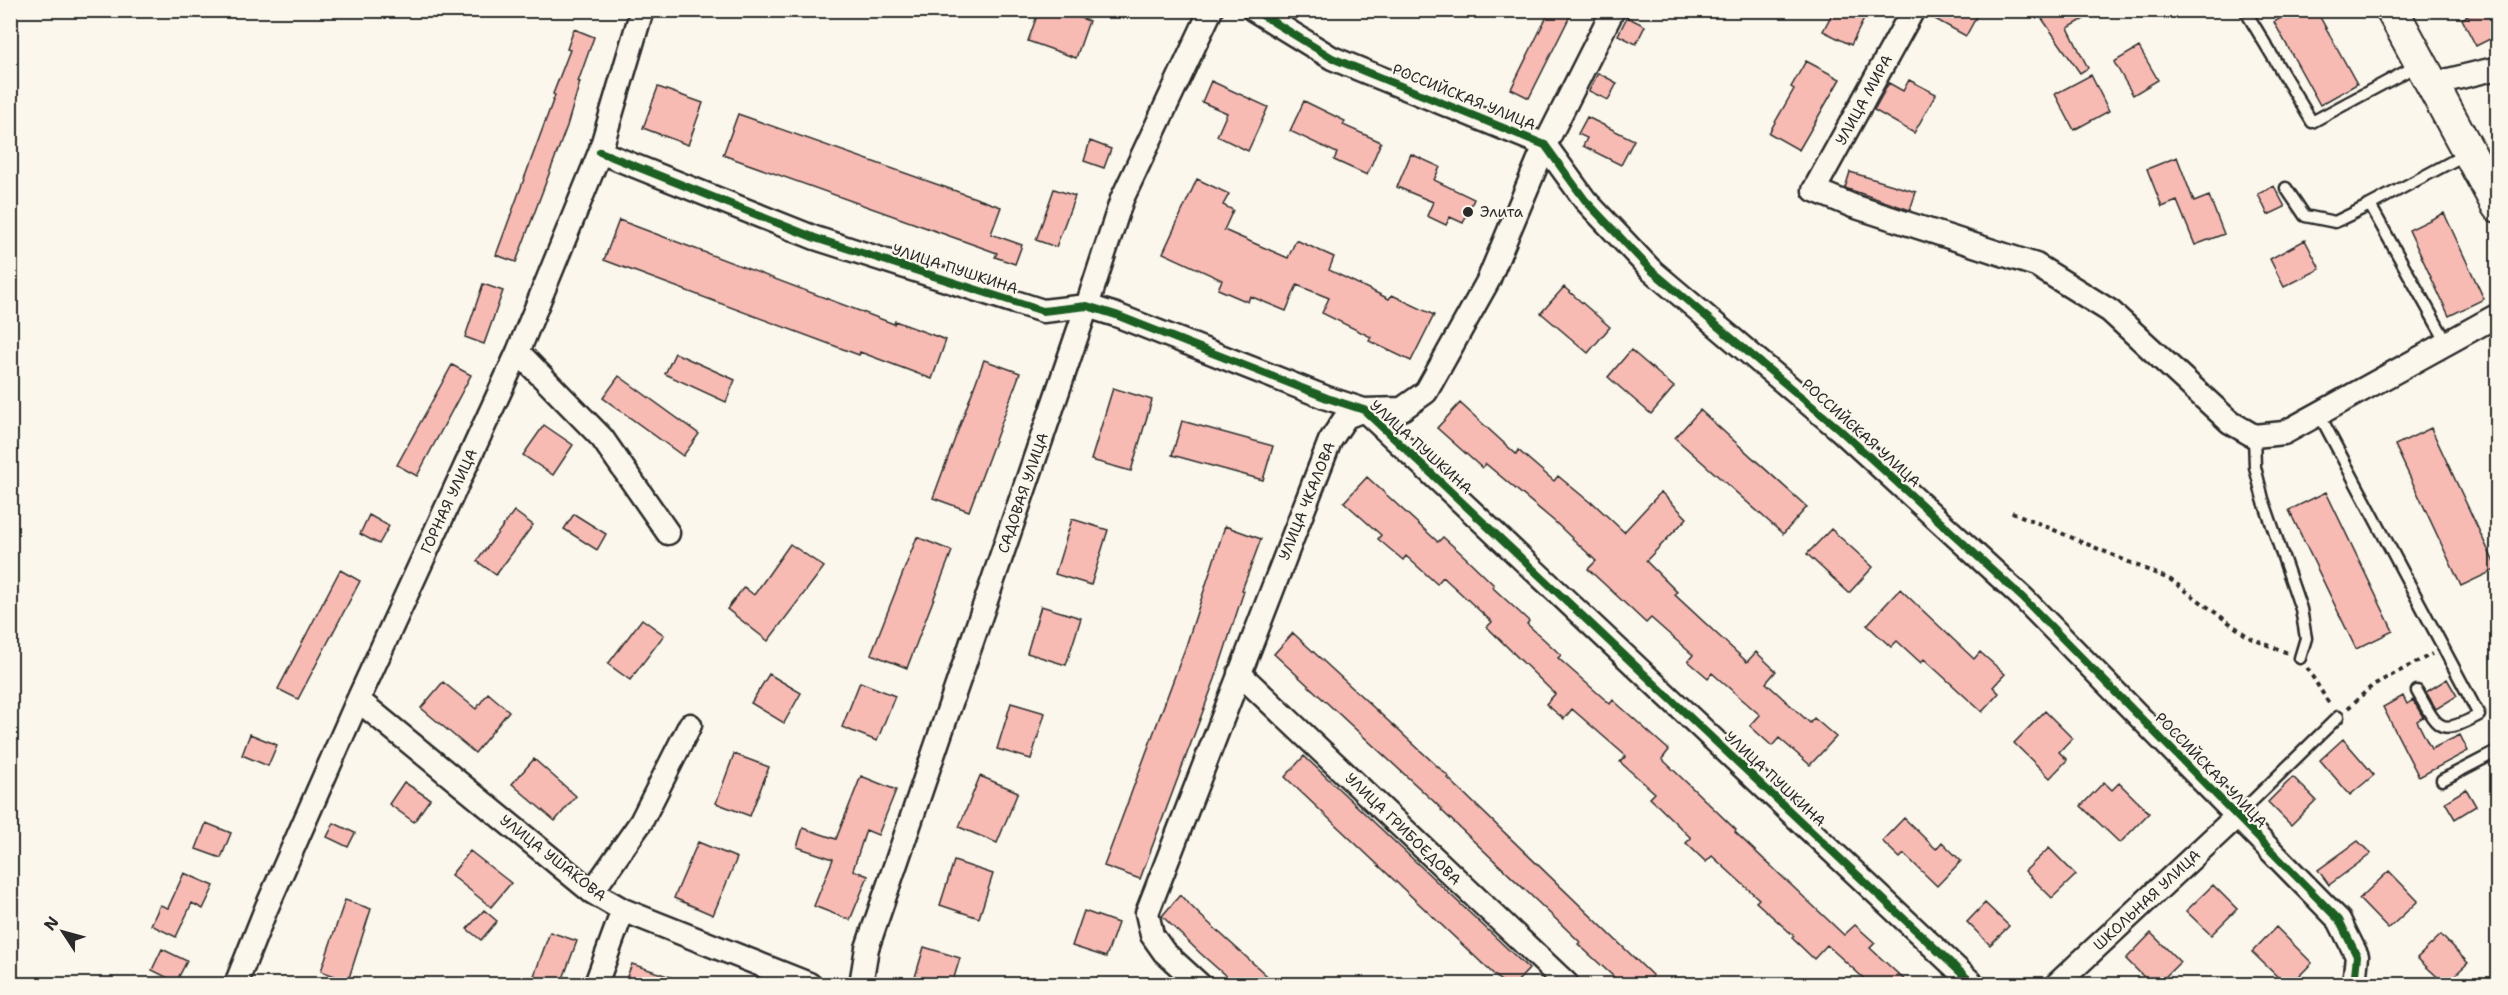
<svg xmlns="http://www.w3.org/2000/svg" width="2508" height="995" font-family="'Shantell Sans',sans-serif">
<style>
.building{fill:#f7bbb4;stroke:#2b2b2b;stroke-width:1.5}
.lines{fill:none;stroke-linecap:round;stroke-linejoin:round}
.service-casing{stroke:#2b2b2b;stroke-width:15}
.minor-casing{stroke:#2b2b2b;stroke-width:27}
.secondary-casing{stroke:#2b2b2b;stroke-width:36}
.path{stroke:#2b2b2b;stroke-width:4;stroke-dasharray:4.5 4.5;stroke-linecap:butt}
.service{stroke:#fbf7ec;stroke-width:10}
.minor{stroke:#fbf7ec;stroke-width:22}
.secondary{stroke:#fbf7ec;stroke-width:32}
.cycleway-casing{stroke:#fbf7ec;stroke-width:11}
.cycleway{stroke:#1b5e20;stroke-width:8}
.poi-dot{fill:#2b2b2b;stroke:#fbf7ec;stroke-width:2}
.labels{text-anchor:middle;stroke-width:4.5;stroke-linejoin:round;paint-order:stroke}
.street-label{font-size:15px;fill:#2b2b2b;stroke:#fbf7ec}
.poi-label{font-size:15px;fill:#2b2b2b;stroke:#fbf7ec;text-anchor:start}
</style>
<rect width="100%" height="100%" fill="#fbf7ec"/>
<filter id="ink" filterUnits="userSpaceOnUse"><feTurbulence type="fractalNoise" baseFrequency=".0167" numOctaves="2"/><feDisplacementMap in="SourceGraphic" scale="12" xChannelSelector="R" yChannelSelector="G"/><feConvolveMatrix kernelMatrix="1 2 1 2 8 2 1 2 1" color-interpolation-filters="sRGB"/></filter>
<g filter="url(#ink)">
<!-- building -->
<path class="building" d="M 1039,10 L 1059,10 L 1089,21 L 1076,58 L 1028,41 Z
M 1550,10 L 1573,10 L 1529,98 L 1511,89 Z
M 1834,10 L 1847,10 L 1864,19 L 1851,45 L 1823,31 Z
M 1926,10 L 1980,10 L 1966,36 L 1926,14 Z
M 2036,10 L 2100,10 L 2068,28 L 2088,68 L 2080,73 Z
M 2294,10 L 2316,10 L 2357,84 L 2320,105 L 2274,22 Z
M 2478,10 L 2486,10 L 2498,35 L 2476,46 L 2462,19 Z
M 1627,17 L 1645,26 L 1636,44 L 1618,35 Z
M 574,29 L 594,37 L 578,82 L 580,82 L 567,126 L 516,262 L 496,255 L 555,95 L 553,94 L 570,50 L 567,49 Z
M 2139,47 L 2158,80 L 2133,95 L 2114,62 Z
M 1806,61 L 1840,79 L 1799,150 L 1769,133 L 1794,89 L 1791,87 Z
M 1598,73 L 1617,83 L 1608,100 L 1589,91 Z
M 2091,75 L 2109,111 L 2074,130 L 2055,94 Z
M 1909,80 L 1936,94 L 1914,133 L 1874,110 L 1889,83 L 1903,91 Z
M 1211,81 L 1268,107 L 1248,151 L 1217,136 L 1227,113 L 1202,102 Z
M 658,87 L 703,103 L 688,145 L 643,128 Z
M 1304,101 L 1345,121 L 1343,125 L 1381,142 L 1367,175 L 1334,160 L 1337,153 L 1290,131 Z
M 738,114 L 1001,207 L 991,234 L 1022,245 L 1015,264 L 995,257 L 997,253 L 723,155 Z
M 1587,117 L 1634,140 L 1621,165 L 1583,146 L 1587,138 L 1578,134 Z
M 1090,141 L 1111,149 L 1104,168 L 1084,161 Z
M 1411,154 L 1440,167 L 1434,180 L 1474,199 L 1463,223 L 1450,217 L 1446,225 L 1427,216 L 1433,202 L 1397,187 Z
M 2177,157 L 2194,202 L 2209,196 L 2224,234 L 2195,245 L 2177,201 L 2162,207 L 2147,169 Z
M 1850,172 L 1916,192 L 1910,210 L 1845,188 Z
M 1197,179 L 1229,194 L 1223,205 L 1233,210 L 1224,230 L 1288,258 L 1296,240 L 1334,257 L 1329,270 L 1389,299 L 1392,295 L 1434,315 L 1411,361 L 1369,341 L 1371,337 L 1322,313 L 1329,298 L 1297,285 L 1286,311 L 1250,296 L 1248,302 L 1218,289 L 1222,280 L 1163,253 Z
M 2274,186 L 2285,207 L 2268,215 L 2258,194 Z
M 1054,189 L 1075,196 L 1056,247 L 1036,240 Z
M 2444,213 L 2484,299 L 2449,316 L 2409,230 Z
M 619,220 L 894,324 L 895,321 L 946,340 L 932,379 L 860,352 L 859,355 L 604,260 Z
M 2305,240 L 2320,269 L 2284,287 L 2270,259 Z
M 483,284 L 503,291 L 484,344 L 465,337 Z
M 1564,287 L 1610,327 L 1588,353 L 1541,313 Z
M 1631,350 L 1674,387 L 1651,414 L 1608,377 Z
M 675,353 L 735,380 L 726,402 L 665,374 Z
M 984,360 L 1020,373 L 969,511 L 933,498 Z
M 452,365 L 471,375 L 417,476 L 397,465 Z
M 619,376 L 699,434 L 683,456 L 603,398 Z
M 1113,388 L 1152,400 L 1131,471 L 1091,460 Z
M 1460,403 L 1516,454 L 1518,450 L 1554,481 L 1558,476 L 1591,503 L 1592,502 L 1624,532 L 1661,492 L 1687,518 L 1646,561 L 1677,592 L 1674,594 L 1747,662 L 1756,652 L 1776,671 L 1766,683 L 1810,723 L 1814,718 L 1836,737 L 1810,765 L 1779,738 L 1772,746 L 1750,726 L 1760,715 L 1712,673 L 1708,678 L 1688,661 L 1693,655 L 1651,618 L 1646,623 L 1615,594 L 1588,569 L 1596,561 L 1554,521 L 1486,464 L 1482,468 L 1437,428 Z
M 1700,410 L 1807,507 L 1783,534 L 1675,438 Z
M 1182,421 L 1273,446 L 1263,480 L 1172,455 Z
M 544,425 L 573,445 L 553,475 L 523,455 Z
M 2431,428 L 2497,569 L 2461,586 L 2395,445 Z
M 1367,477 L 1438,542 L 1443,537 L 1463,555 L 1494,585 L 1492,587 L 1529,621 L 1527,624 L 1561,655 L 1558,658 L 1610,704 L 1613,700 L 1669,750 L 1662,759 L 1736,830 L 1735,832 L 1844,935 L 1855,925 L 1875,943 L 1870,948 L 1909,984 L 1870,984 L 1827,945 L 1814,959 L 1792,938 L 1794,936 L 1756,902 L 1759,899 L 1712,856 L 1706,862 L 1686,843 L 1691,838 L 1650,798 L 1655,793 L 1620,762 L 1626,756 L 1572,709 L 1564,719 L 1546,704 L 1555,694 L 1487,627 L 1492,622 L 1443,577 L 1437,584 L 1406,556 L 1403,560 L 1378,539 L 1381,535 L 1344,502 Z
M 2326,492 L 2393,631 L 2356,649 L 2289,510 Z
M 514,511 L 533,525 L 496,575 L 477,561 Z
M 574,514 L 606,534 L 597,550 L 564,529 Z
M 369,515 L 389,526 L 379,544 L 360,534 Z
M 1072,519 L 1108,530 L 1091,585 L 1055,574 Z
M 1225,526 L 1261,539 L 1242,590 L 1244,591 L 1215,679 L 1140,879 L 1104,866 L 1186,646 Z
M 1831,529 L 1873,567 L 1849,593 L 1807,554 Z
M 917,537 L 952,551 L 907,668 L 871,654 Z
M 790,544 L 824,567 L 768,641 L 727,609 L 744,587 L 754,595 Z
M 340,570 L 360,581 L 298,699 L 278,689 Z
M 1900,589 L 1974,659 L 1980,652 L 2005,674 L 1993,687 L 1999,693 L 1982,712 L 1924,659 L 1921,663 L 1897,641 L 1891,647 L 1867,625 Z
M 1041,606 L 1081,618 L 1066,665 L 1027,653 Z
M 642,619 L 664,635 L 630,680 L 608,664 Z
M 1293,633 L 1449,777 L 1448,778 L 1653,976 L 1645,984 L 1606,984 L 1614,977 L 1578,944 L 1580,942 L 1441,810 L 1442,809 L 1274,654 Z
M 769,674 L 801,693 L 784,723 L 751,703 Z
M 2447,679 L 2457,696 L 2436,709 L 2426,692 Z
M 443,682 L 476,709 L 488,693 L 509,711 L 475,753 L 421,708 Z
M 860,682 L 895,696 L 877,741 L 842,727 Z
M 2403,696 L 2407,704 L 2413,700 L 2423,717 L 2417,721 L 2431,749 L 2460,735 L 2468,751 L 2419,777 L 2383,707 Z
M 1011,703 L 1045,713 L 1031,759 L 997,749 Z
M 2045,711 L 2072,738 L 2059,752 L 2067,760 L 2050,778 L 2014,743 Z
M 250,734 L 277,745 L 268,766 L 242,755 Z
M 2343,739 L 2374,775 L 2350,795 L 2320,760 Z
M 734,754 L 769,767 L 750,816 L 716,803 Z
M 1304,756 L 1529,969 L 1515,984 L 1504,984 L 1285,777 Z
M 534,759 L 576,796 L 555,821 L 512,784 Z
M 861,776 L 896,790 L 878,835 L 866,830 L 853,870 L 868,876 L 850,920 L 814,906 L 833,859 L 797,847 L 803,828 L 836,839 Z
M 980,776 L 1018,792 L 997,843 L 959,827 Z
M 2293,777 L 2316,800 L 2291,825 L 2268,802 Z
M 404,782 L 430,799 L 414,822 L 389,804 Z
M 2104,782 L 2112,790 L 2119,783 L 2149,813 L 2120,843 L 2081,806 Z
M 2466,789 L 2476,806 L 2455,819 L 2445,802 Z
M 1904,818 L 1936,849 L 1942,842 L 1961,861 L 1937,886 L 1904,854 L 1900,858 L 1882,841 Z
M 206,823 L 231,833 L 221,858 L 196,849 Z
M 334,823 L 355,833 L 348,847 L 327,837 Z
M 2358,841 L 2371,854 L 2329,885 L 2318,870 Z
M 698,842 L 737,858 L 713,915 L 674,898 Z
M 2049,848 L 2076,875 L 2052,898 L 2025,871 Z
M 470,851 L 511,883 L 491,907 L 451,875 Z
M 954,861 L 993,874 L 979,918 L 940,905 Z
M 2389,871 L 2418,901 L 2388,929 L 2359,899 Z
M 184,873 L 214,886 L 203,909 L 192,903 L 176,937 L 151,925 L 160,905 L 168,908 Z
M 2213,885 L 2237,909 L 2211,935 L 2186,911 Z
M 1180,895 L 1200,915 L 1276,984 L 1235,984 L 1200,953 L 1162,916 Z
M 345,900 L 371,909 L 348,981 L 321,971 Z
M 1985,903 L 2009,926 L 1990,945 L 1967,922 Z
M 484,910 L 497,921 L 481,940 L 467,929 Z
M 1084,911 L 1118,923 L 1106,957 L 1072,946 Z
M 2276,927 L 2312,963 L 2291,984 L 2285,984 L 2252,952 Z
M 550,932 L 577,941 L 561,984 L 531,984 Z
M 2151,933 L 2180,962 L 2158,984 L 2151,984 L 2126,959 Z
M 2441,935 L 2468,963 L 2445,984 L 2417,958 Z
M 924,947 L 960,958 L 952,984 L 913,984 Z
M 162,949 L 187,961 L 176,982 L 152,970 Z
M 632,964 L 685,982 L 684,984 L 624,984 Z"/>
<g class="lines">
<!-- service casing -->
<g class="service-casing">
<path id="service" d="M 2246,12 L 2312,122 L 2418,65
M 2286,188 L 2305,216 L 2335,222 L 2370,205 L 2447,343
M 2370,205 L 2466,154
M 2319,414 L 2479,715 C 2438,737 2438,728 2417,691
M 2254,436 L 2255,467 L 2263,499 L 2301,609 L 2306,638 L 2300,658
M 2442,780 L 2498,751
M 2237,816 L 2338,717"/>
</g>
<!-- minor casing -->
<g class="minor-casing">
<path id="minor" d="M 1254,10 L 1332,58 L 1545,145 L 1585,200 L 1651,270 L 1839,429 L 2023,598 L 2339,920 L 2357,956 L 2354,984
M 1913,10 L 1814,190 L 1853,206 L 2036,265 L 2110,311 L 2230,422 L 2254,436 L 2284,433 L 2498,315
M 2432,84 L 2498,68
M 600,152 L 815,238 L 1043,311 L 1087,306 L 1116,315 L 1327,398 L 1364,410 L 1973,984
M 518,352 L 602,438 L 668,533
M 1239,673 L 1567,984
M 358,700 L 592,892 L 623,910 L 809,984
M 592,892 L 641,822 L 690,725
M 236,984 L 266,909 L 358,700 L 518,352 L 600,152 L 642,10
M 596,984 L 623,910
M 861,984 L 867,948 L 1087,306 L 1122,199 L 1211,10
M 1199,984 L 1164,952 L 1152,935 L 1147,913 L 1330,441 L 1346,417 L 1364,410 L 1402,409 L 1426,392 L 1488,281 L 1545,145 L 1613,10
M 2057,984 L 2237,816"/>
</g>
<!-- secondary casing -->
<g class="secondary-casing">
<path id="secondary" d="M 2392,10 L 2498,206"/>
</g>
<!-- path -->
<path class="path" d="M 2012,512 L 2171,580 L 2250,638 L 2288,653
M 2307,668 L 2330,705
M 2348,708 L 2373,685 L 2432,654"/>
<!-- service -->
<use href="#service" class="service"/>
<!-- minor -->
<use href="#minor" class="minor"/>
<!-- secondary -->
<use href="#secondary" class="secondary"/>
<!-- cycleway casing -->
<g class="cycleway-casing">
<path id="cycleway" d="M 1254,10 L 1332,58 L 1545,145 L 1585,200 L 1651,270 L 1839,429 L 2023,598 L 2339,920 L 2357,956 L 2354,984
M 600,152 L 815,238 L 1043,311 L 1087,306 L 1116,315 L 1327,398 L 1364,410 L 1973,984"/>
</g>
<!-- cycleway -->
<use href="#cycleway" class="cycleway"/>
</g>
</g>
<!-- markers -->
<circle class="poi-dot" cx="1468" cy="212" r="6"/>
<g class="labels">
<!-- street labels -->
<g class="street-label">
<text transform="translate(1464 97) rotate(22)" y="5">РОССИЙСКАЯ УЛИЦА</text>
<text transform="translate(1864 100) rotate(-61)" y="5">УЛИЦА МИРА</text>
<text transform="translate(955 269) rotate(18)" y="5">УЛИЦА ПУШКИНА</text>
<text transform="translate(1861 433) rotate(42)" y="5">РОССИЙСКАЯ УЛИЦА</text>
<text transform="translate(1421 447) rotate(42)" y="5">УЛИЦА ПУШКИНА</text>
<text transform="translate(1023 493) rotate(-71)" y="5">САДОВАЯ УЛИЦА</text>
<text transform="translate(449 501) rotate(-65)" y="5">ГОРНАЯ УЛИЦА</text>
<text transform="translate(1307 501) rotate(-68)" y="5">УЛИЦА ЧКАЛОВА</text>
<text transform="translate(2211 770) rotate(46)" y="5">РОССИЙСКАЯ УЛИЦА</text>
<text transform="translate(1775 779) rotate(43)" y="5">УЛИЦА ПУШКИНА</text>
<text transform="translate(1403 829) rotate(44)" y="5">УЛИЦА ГРИБОЕДОВА</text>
<text transform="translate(553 858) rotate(38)" y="5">УЛИЦА УШАКОВА</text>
<text transform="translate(2147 900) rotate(-43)" y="5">ШКОЛЬНАЯ УЛИЦА</text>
</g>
<!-- poi labels -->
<g class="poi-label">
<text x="1480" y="217">Элита</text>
</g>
</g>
<!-- margin -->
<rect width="2508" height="995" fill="none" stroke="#fbf7ec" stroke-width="36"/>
<rect x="18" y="18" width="2472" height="959" fill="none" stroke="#2b2b2b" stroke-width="2" filter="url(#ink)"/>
<!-- north arrow -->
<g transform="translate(63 932) rotate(306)" stroke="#fbf7ec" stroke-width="4.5" paint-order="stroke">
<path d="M0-4.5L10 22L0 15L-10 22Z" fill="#2b2b2b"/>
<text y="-9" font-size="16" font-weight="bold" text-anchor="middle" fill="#2b2b2b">N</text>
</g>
</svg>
